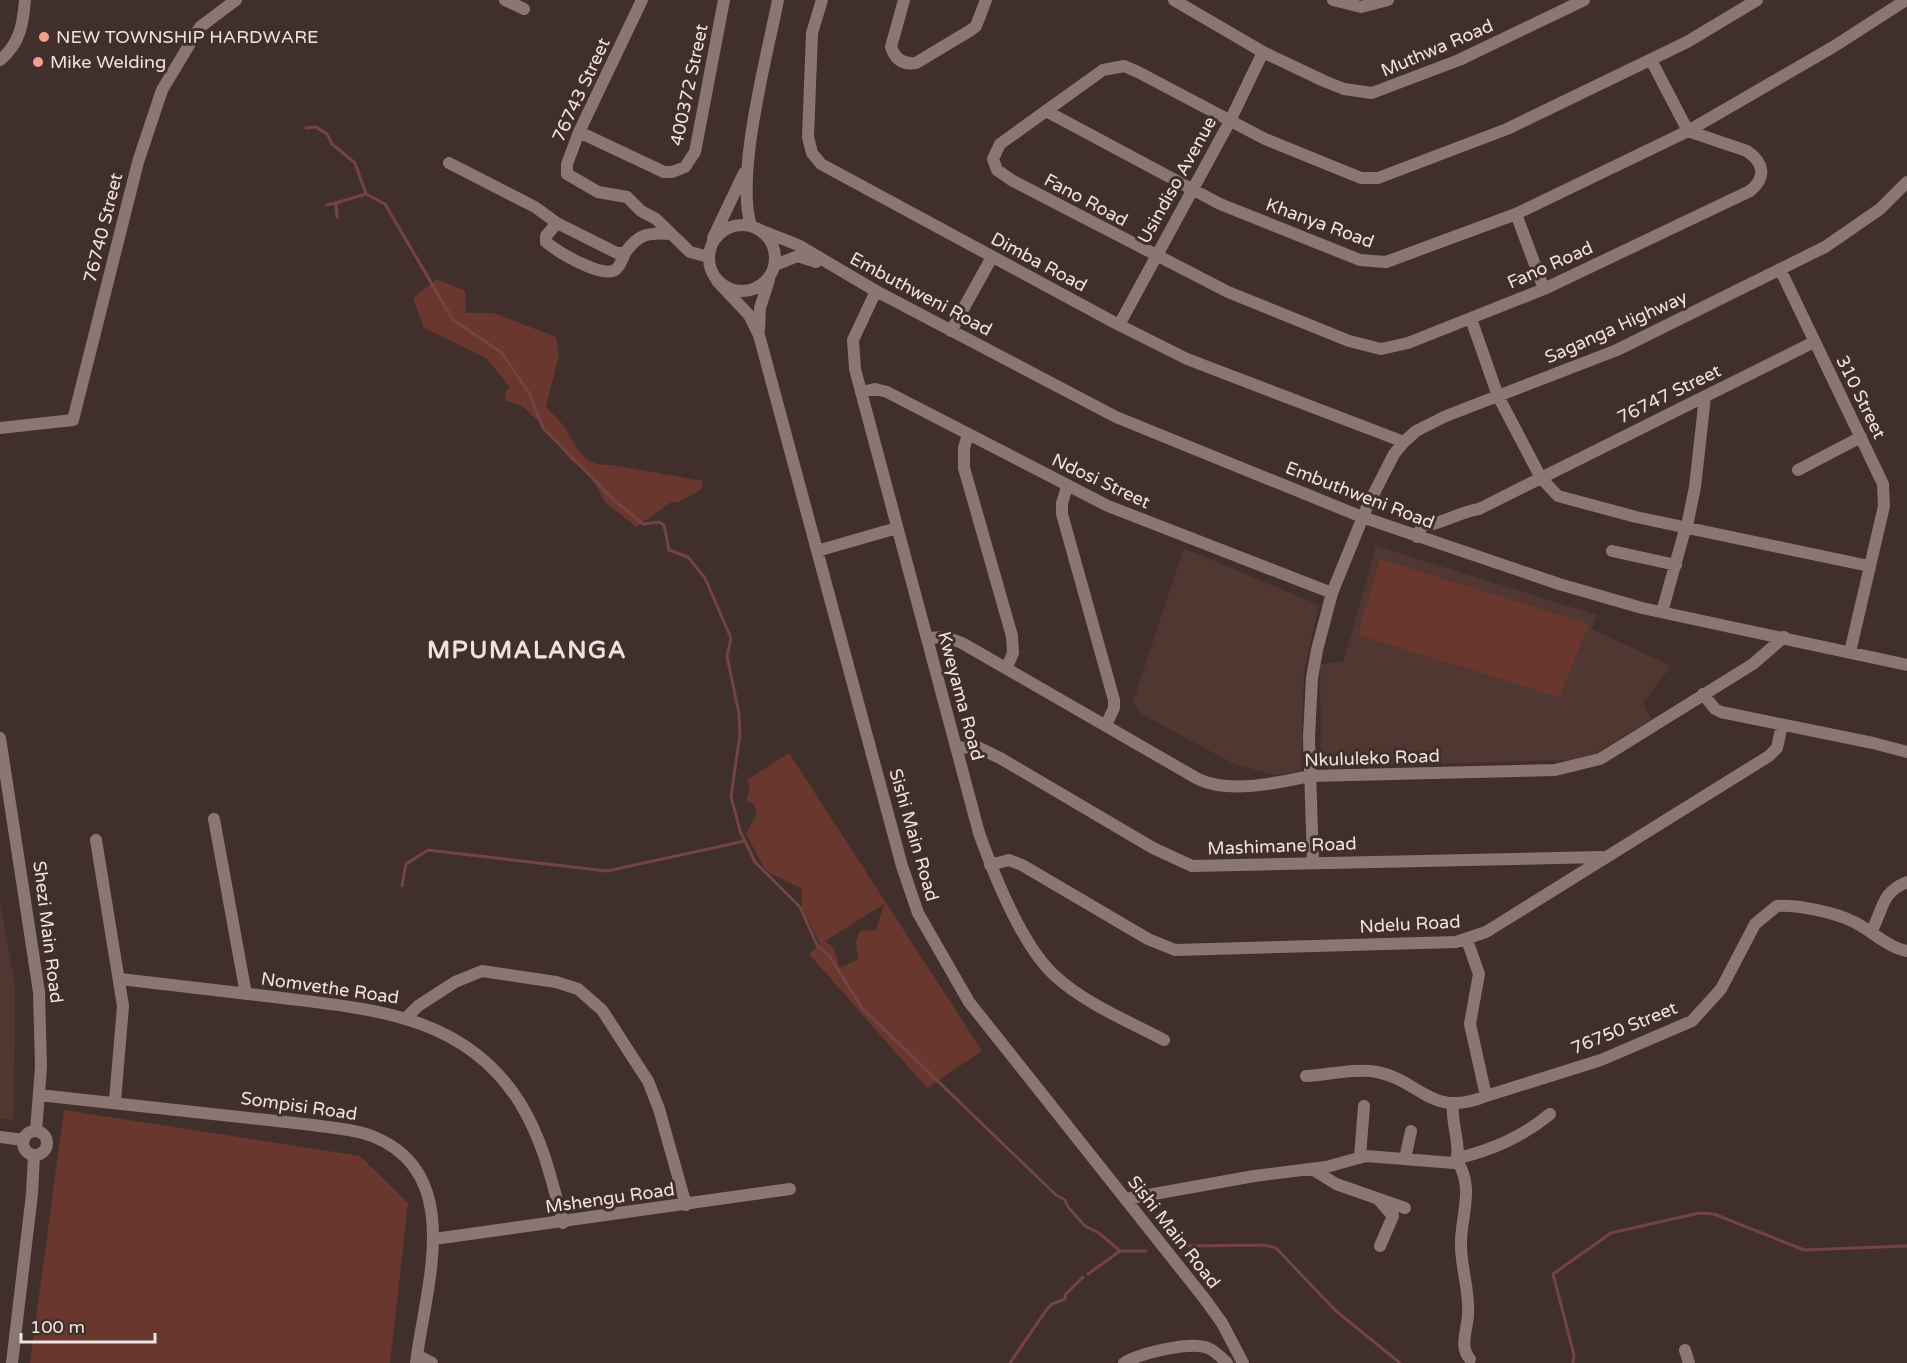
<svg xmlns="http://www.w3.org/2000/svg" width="1907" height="1363" font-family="'Varela Round',sans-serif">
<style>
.built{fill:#503732}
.green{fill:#6a372e;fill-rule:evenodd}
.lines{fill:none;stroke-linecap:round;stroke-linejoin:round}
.stream{stroke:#724444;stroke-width:3}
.minor{stroke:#8b7672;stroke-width:12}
.poi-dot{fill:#f59d8e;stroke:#412f2c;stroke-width:2}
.labels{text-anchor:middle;stroke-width:6;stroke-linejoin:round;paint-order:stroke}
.poi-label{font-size:18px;fill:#efe3e1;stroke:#412f2c;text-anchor:start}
.street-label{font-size:18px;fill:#efe3e1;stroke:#412f2c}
.district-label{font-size:24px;font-weight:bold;letter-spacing:1.5px;fill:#efe3e1;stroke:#412f2c}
</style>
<rect width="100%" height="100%" fill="#412f2c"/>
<!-- built -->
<path class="built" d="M 1376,546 L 1597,615 L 1592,629 L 1671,666 L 1643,704 L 1651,719 L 1595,754 L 1570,760 L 1353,766 L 1321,761 L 1320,664 L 1343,662 Z
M 1184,548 L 1319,605 L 1304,671 L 1301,771 L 1275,775 L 1232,763 L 1140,713 L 1133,702 Z
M 0,901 L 15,984 L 14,1120 L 0,1118 Z"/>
<!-- green -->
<path class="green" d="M 437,279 L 465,291 L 466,313 L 494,313 L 556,337 L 559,355 L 546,407 C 553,415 563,423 568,433 C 580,453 584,466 611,465 L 703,481 L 701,490 L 678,502 L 670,503 L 636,527 L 605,502 L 590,475 L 571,460 L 537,420 L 521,405 L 506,401 L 505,393 L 510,387 L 486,358 L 424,328 L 413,298 Z
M 1380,559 L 1589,624 L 1559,697 L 1358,635 Z
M 789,753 L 982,1051 L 927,1088 L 809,954 L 820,944 L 802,908 L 802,889 L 766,871 L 746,834 L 757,814 L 754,804 L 746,801 L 750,788 L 747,780 ZM 884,904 L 876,930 L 860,931 L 856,941 L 858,959 L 840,968 L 833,947 L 825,941 Z
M 64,1110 L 360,1156 L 408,1203 L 390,1363 L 30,1363 Z"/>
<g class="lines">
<!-- stream -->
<path class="stream" d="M 306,128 L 316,127 L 327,134 L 332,144 L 355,163 L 366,194 L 385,204 L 453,320 L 502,353 L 529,393 L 543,428 L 614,500 L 643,524 L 659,522 L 664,525 L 669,550 L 688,557 L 705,578 L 731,638 L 727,656 L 739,714 L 740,735 L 731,796 L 740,831 L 755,862 L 800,907 L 817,945 L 830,957 L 862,1008 L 1056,1195 L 1065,1200 L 1068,1207 L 1085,1226 L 1099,1233 L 1120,1251
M 327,205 L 339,202
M 337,217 L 336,205 L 339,202 L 366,194
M 402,886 L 406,864 L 428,850 L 607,871 L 745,841
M 1187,1246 L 1264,1245 L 1276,1248 L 1336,1311 L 1400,1363
M 1088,1274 L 1120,1251 L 1146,1251
M 1010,1363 L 1047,1309 L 1052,1304 L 1065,1299 L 1065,1295 L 1083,1277
M 1573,1363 L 1574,1355 L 1553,1274 L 1611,1233 L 1699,1213 L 1714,1214 L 1804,1250 L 1907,1246"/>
<!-- minor -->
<path class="minor" d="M 505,0 L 524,9
M 642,0 L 579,132 L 567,164 L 567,174 L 598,192 L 627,197 L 641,211 L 656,219 L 690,252 L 709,257
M 822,0 L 812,33 L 808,137 L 812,153 L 821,164 L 1119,325 L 1187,359 L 1404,442
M 904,0 L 891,47 C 895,59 903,65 916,63 L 971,30 L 976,26 L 986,0
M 1174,0 L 1263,52 L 1324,81 L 1344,89 L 1372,93 L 1459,60 L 1584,0
M 1333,0 L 1361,7 L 1388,0
M 0,60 C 20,44 23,24 25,0
M 1651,60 L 1688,131
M 1046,111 L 1220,204 L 1360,260 L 1386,262 L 1516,214 L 1688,131 L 1833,47 L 1906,0
M 1688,131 L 1747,151 C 1764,163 1767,177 1750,191 L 1544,289 L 1408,343 L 1381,349 L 1349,341 L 1228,292 L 1013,181 L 997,170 L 993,159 L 1000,144 L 1103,70 L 1124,66 L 1138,72 L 1265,139 L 1361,178 L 1378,178 L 1507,129 L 1687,42 L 1757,0
M 579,132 L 664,172 L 672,172 L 685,167 L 695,152 L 724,0
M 449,163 L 535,207 L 557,223 L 617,253 L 625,253 C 638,234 648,232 671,234
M 1516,214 L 1544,289
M 557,223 L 546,236 L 546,242 C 558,252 601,278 615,270 C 621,266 622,259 625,253
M709 258a33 33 0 1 1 66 0a33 33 0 1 1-66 0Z
M 751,226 C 735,175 767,56 778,0
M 760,230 L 798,245 L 876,291 L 1116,417 L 1362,517 L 1559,584 L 1642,608 L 1907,665
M 713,238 L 744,173
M 775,265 L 798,256 L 816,262
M 1780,269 L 1883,484 L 1884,506 L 1850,652
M 717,281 L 749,315 L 759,335 L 902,866 L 918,913 L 969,1002 L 1204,1298 L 1222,1323 L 1243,1363
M 876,291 L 853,340 L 855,369 L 979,833 C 994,875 1021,944 1054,975 C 1084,1003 1128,1021 1164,1040
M 1471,319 L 1498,396 L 1541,478 L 1558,496 L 1636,517 L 1869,566
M 1119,325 L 1230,121 L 1263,52
M 759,330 L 760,308 L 769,280
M 951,331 L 992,257
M 861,392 L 875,389 L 887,392 L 1108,506 L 1332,593
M 0,428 L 73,420 L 138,162 L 162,90 L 200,27 L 236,0
M 968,434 L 964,448 L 964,468 L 1012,636 L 1013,653 L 1007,667
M 1798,470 L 1861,437
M 1067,487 L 1062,503 L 1062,514 L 1114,700 L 1114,708 L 1106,725
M 1687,526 L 1695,487 L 1705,397
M 1417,537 L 1423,525 C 1434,527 1462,511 1479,509 L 1814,342
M 817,551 L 897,528
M 1612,551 L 1676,565
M 1662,612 L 1686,526
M 927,638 L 946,637 L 962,643 L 1198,779 C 1230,794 1276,783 1310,776 L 1555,770 L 1600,759 L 1753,664 L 1784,637
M 1703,694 L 1715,709 L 1721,712 L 1873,743 L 1907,752
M 0,738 L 39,992 L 41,1067 L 36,1131
M 957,748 L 977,747 L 1000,758 L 1153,848 L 1192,866 L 1602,857
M 214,819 L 246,994
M 96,840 L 123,1006 L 115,1101
M 1313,863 L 1309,737 L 1312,678 L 1317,650 L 1332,593 L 1367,507 L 1394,454 L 1404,442 L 1416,431 L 1446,416 L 1617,350 L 1825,247 L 1880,209 L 1907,182
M 990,865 L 1009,860 L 1022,865 L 1148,939 L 1175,950 L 1456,942 L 1486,932 L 1769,756 L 1777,748 L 1782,725
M 1871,932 C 1884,909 1880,893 1907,882
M 1467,940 L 1479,974 L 1470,1024 L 1486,1096 L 1601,1060 L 1692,1021 L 1721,989 L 1755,924 L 1777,906 C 1796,904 1837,913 1854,922 C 1871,930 1888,948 1907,951
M 120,979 C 171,985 223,991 274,997 C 368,1009 464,1013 520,1103 C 543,1140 552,1181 563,1223
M 406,1018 L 418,1006 L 455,982 L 482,971 L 556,982 L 578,989 L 602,1010 L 648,1081 L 659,1109 L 686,1205
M 1306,1076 C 1328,1075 1355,1068 1377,1072 C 1420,1080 1431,1119 1486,1096
M 39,1095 L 313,1125 C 333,1128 354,1129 372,1136 C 467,1173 425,1288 416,1363
M23 1143a12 12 0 1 1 24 0a12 12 0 1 1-24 0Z
M 0,1137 L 24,1140
M 1360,1157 L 1364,1106
M 1459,1158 C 1494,1149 1522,1137 1550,1114
M 1405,1159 L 1411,1131
M 1457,1161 C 1474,1186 1462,1213 1461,1241 C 1460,1266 1470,1290 1468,1315 C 1467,1330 1459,1348 1470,1359
M 1312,1169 L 1336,1184 L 1405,1208
M 1126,1199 L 1254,1176 L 1326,1167 L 1366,1156 L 1454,1163 C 1464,1153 1450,1122 1453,1103
M 1378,1199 L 1393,1216 L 1380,1246
M 434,1239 L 790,1189
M 1685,1350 L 1689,1363
M 417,1355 L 432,1363
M 12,1363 L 32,1194 L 34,1155
M 1124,1363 C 1140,1353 1191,1341 1208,1348 C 1215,1351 1222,1358 1227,1363"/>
</g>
<!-- markers -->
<g class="poi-dot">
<circle cx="44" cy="37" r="6"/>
<circle cx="38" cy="62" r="6"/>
</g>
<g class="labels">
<!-- poi labels -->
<g class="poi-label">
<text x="56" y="43">NEW TOWNSHIP HARDWARE</text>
<text x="50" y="68">Mike Welding</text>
</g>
<!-- street labels -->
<g class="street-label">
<text transform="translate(1437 48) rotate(-23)" y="6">Muthwa Road</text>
<text transform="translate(689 85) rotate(-78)" y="6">400372 Street</text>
<text transform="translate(581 90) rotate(-65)" y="6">76743 Street</text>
<text transform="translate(1177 180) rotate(-61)" y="6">Usindiso Avenue</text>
<text transform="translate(1086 200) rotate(28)" y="6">Fano Road</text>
<text transform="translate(1320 223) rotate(20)" y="6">Khanya Road</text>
<text transform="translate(103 228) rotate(-76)" y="6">76740 Street</text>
<text transform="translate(1039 262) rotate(28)" y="6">Dimba Road</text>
<text transform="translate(1550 265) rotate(-24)" y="6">Fano Road</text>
<text transform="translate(921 294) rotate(28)" y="6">Embuthweni Road</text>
<text transform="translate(1616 327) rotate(-24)" y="6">Saganga Highway</text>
<text transform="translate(1669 394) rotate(-26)" y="6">76747 Street</text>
<text transform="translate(1861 397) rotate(64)" y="6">310 Street</text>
<text transform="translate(1101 481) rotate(25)" y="6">Ndosi Street</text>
<text transform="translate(1360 495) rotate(21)" y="6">Embuthweni Road</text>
<text transform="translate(961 696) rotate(75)" y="6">Kweyama Road</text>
<text transform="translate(1372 758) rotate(-2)" y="6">Nkululeko Road</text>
<text transform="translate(914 835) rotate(74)" y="6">Sishi Main Road</text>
<text transform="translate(1282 846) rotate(-2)" y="6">Mashimane Road</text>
<text transform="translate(1410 924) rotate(-3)" y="6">Ndelu Road</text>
<text transform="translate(48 932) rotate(83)" y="6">Shezi Main Road</text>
<text transform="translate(330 988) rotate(8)" y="6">Nomvethe Road</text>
<text transform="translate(1624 1028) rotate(-22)" y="6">76750 Street</text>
<text transform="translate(299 1106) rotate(8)" y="6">Sompisi Road</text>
<text transform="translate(610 1198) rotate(-8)" y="6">Mshengu Road</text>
<text transform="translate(1174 1232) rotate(52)" y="6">Sishi Main Road</text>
</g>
<!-- district labels -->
<g class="district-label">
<text x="527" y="658">MPUMALANGA</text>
</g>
</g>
<!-- scale -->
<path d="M21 1333v9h134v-9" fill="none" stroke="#efe3e1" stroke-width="3"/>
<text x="30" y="1333" font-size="18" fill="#efe3e1" stroke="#412f2c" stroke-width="4.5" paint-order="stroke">100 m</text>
</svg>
